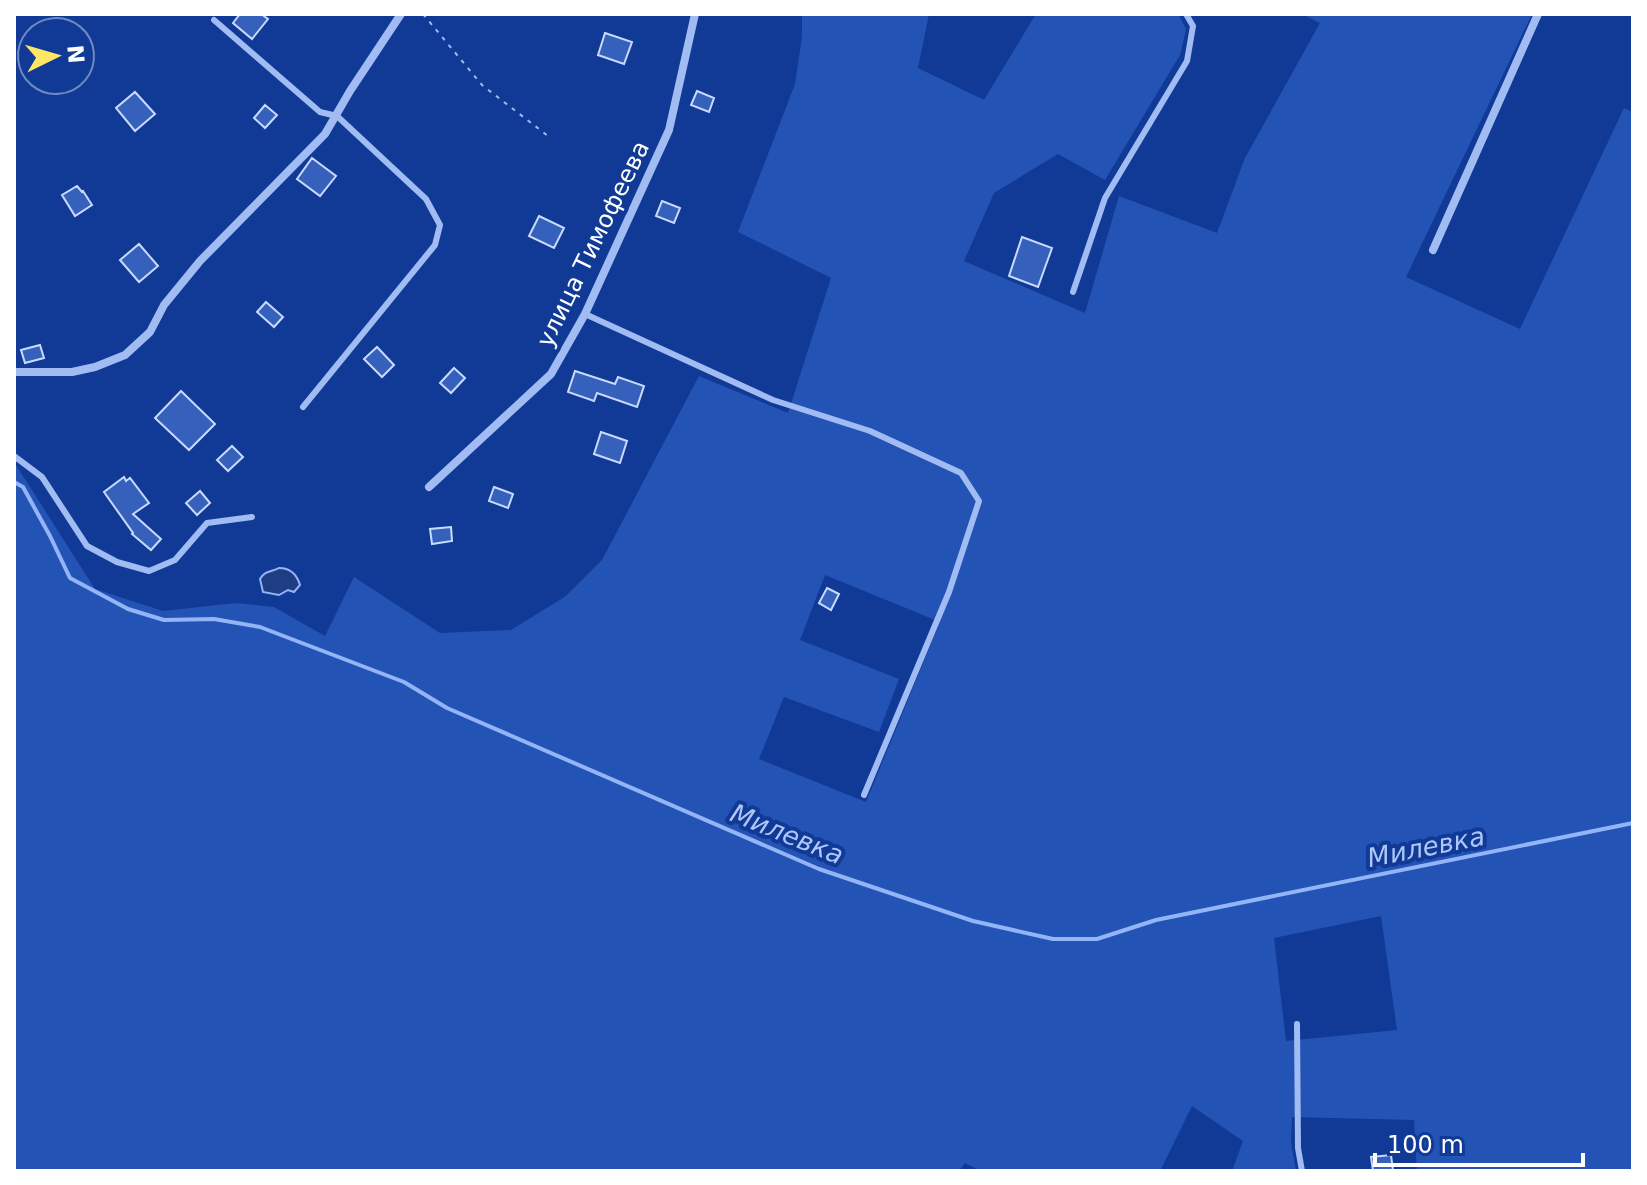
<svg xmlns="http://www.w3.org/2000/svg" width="1647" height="1185" font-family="'DejaVu Sans',sans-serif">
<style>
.green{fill:#2453b6;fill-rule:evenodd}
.water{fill:#1e3d82;stroke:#93b5f7;stroke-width:2}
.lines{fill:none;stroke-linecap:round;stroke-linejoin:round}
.stream{stroke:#93b5f7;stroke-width:4}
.building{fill:#3561bd;stroke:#c9dafd;stroke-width:2}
.path{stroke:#a1bcf3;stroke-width:2;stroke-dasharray:4 6;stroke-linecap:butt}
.service{stroke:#a1bcf3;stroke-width:6}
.minor{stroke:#a1bcf3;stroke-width:8}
.labels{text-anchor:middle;stroke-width:8;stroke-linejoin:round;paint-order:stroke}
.street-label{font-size:24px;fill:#fff;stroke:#113a96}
.water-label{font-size:26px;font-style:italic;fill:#aec7fa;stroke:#113a96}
</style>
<rect width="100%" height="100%" fill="#113a96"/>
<!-- green -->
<path class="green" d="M 802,14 L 929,14 L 918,68 L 984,100 L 1034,17 L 1039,14 L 1178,14 L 1186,29 L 1180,55 L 1105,180 L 1058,154 L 994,193 L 964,261 L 1085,313 L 1119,196 L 1217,233 L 1245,158 L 1320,23 L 1302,14 L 1532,14 L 1406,277 L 1520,329 L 1624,108 L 1633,112 L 1633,1171 L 1417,1171 L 1414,1120 L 1292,1117 L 1291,1143 L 1296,1171 L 1232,1171 L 1243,1141 L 1192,1106 L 1160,1171 L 981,1171 L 965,1163 L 959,1171 L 14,1171 L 14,462 L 95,589 L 163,611 L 236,603 L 274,607 L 325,636 L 354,577 L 440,633 L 511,630 L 566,596 L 602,560 L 699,376 L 788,413 L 831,278 L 738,232 L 795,84 L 802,37 ZM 825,575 L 940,622 L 866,802 L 759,759 L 784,697 L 879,732 L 899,679 L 800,640 ZM 1381,916 L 1397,1030 L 1286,1041 L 1274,938 Z"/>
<!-- water -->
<path class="water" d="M 279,568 C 290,568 297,575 300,585 L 294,592 L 288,590 L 279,595 L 263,592 L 260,579 C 265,570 272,572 279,568 Z"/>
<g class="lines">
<!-- stream -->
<path class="stream" d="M 14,482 L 23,487 L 50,536 L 70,578 L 128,609 L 164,620 L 214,619 L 260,627 L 404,682 L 447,708 L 819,869 L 973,921 L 1053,939 L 1097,939 L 1156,920 L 1633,823"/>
</g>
<!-- building -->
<path class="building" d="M 240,14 L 261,14 L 268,19 L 252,39 L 233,23 Z
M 605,33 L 632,42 L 624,64 L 598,55 Z
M 697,91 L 714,98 L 709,112 L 691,105 Z
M 135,92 L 155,114 L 135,131 L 116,108 Z
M 265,105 L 277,115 L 265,128 L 254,118 Z
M 312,158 L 336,176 L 320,196 L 297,179 Z
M 77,186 L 82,192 L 83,191 L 92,205 L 75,216 L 62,195 Z
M 662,201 L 680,208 L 674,223 L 656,216 Z
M 539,216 L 564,228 L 554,248 L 529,236 Z
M 1022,237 L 1052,248 L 1038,287 L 1009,276 Z
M 139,244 L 158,266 L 139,282 L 120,260 Z
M 266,302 L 283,317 L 274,327 L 257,312 Z
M 40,345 L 44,358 L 25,363 L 21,350 Z
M 377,347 L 394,365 L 382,377 L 364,359 Z
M 454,368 L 465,378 L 451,393 L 440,383 Z
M 575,371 L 615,384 L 618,377 L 644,386 L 637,407 L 597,393 L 594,401 L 568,392 Z
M 181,391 L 215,424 L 189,450 L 155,418 Z
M 601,432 L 627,441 L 620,463 L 594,454 Z
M 232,446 L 243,457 L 228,471 L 217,460 Z
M 124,477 L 126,481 L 130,478 L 149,503 L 133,514 L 161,539 L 151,550 L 132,534 L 133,533 L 104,492 Z
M 494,487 L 513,494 L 508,508 L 489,501 Z
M 200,491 L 210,503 L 197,515 L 186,503 Z
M 451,527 L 452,541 L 432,544 L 430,529 Z
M 827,588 L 839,594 L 831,610 L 819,603 Z
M 1391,1155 L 1393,1171 L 1373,1171 L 1371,1157 Z"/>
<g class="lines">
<!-- path -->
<path class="path" d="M 423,14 L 482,85 L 548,136"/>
<!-- service -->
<path class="service" d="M 214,20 L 320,112 L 337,116 L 426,199 L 440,225 L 435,245 L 303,407
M 1073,292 L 1105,198 L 1187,61 L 1193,26 L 1186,14
M 585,314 L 773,400 L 870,431 L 961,473 L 979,501 L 949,592 L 864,795
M 14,456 L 42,477 L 87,546 L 117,562 L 149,571 L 175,560 L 207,523 L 252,517
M 1297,1024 L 1298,1148 L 1302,1171"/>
<!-- minor -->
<path class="minor" d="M 1433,250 L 1538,14
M 14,372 L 72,372 L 95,367 L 125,355 L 150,332 L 164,305 L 200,261 L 325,134 L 350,91 L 401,14
M 429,487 L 551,374 L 585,314 L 669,130 L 695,14"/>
</g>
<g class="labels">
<!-- street labels -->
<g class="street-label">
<text transform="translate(593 244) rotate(-64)" y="8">улица Тимофеева</text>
</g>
<!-- water labels -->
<g class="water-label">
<text transform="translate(787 834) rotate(22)" y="9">Милевка</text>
<text transform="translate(1426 847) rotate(-11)" y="9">Милевка</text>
</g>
</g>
<!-- border -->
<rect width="1647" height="1185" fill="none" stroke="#ffffff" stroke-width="32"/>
<!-- north arrow -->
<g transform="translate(56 56) rotate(85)"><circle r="38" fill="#113a96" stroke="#7089c0" stroke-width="2"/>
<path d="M0-6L14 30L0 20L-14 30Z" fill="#ffe664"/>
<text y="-12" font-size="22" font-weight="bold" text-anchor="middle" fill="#ffffff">N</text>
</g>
<!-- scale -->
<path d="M1375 1153v12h208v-12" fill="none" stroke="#ffffff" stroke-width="4"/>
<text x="1387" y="1153" font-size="24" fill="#ffffff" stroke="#113a96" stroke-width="6" paint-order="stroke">100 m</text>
</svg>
